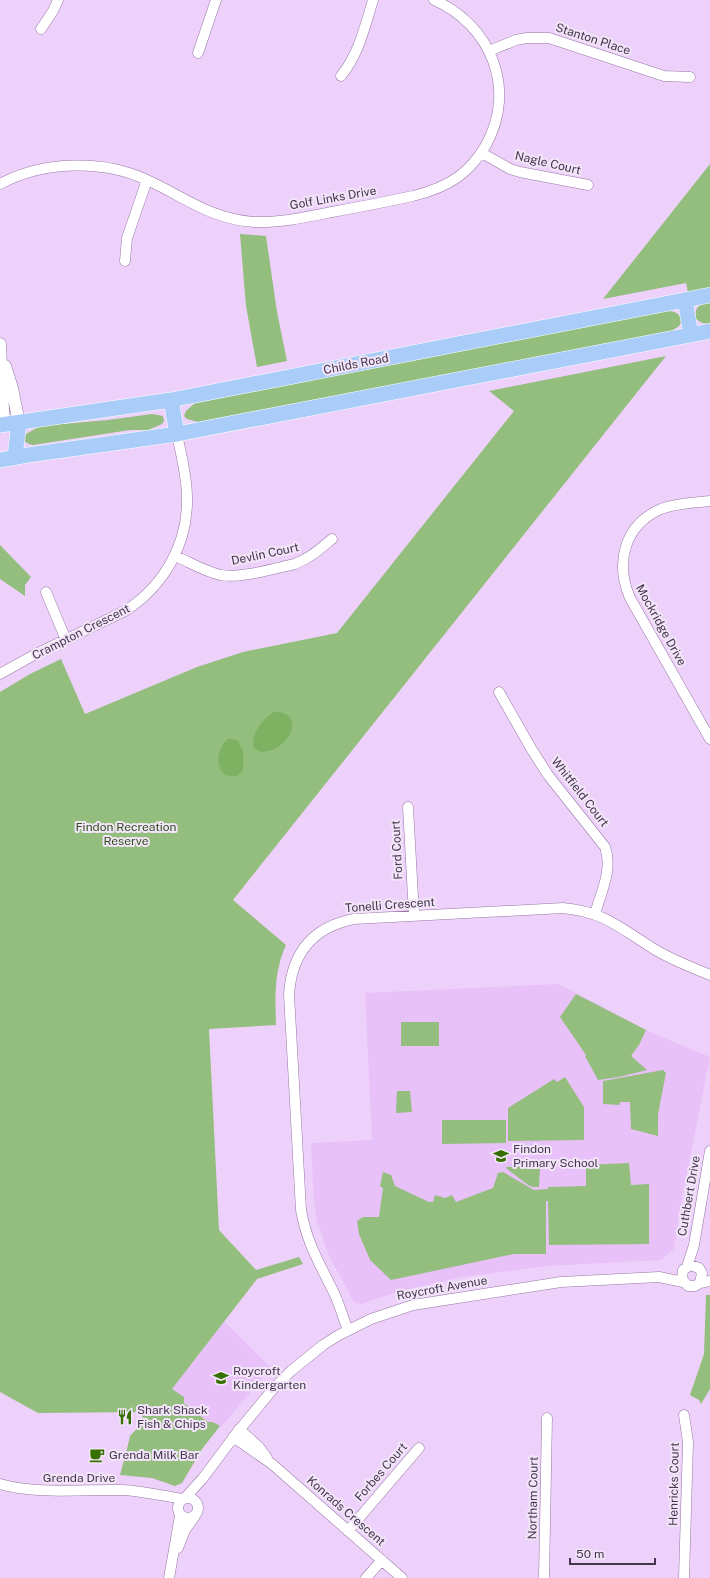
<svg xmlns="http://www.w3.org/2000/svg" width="710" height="1578" font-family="'Public Sans',sans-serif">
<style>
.built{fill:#e8c1f9}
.green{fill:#93be7d}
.forest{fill:#7eb162}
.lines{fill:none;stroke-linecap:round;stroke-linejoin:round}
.minor-casing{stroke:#9777a6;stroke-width:11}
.tertiary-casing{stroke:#9777a6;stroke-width:13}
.primary-casing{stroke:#fff;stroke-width:16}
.minor{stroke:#fff;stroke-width:10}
.tertiary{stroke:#fff;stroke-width:12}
.primary{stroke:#a9ccf9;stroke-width:15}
.labels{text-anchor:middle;stroke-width:4;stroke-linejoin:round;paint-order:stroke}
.street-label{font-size:12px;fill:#45374b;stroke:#f3e5f9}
.park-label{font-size:12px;fill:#2e5019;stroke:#f3e5f9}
.poi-label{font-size:12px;fill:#45374b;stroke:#f3e5f9;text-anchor:start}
</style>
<rect width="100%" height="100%" fill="#edd1fa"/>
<!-- built -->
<path class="built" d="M 559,984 L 646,1030 L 710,1057 L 681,1203 L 674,1249 L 661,1260 L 548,1266 L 463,1277 L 404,1290 L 361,1304 L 354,1302 L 329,1256 L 317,1221 L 314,1201 L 311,1143 L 372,1140 L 365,993 Z
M 224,1321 L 271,1368 L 221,1427 L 213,1422 L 208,1423 L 184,1403 L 172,1389 Z"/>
<!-- green -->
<path class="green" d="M 710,164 L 710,289 L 688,293 L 686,283 L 603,299 Z
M 240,234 L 266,236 L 277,312 L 287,361 L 257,367 L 246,306 Z
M 710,301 L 710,324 L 702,323 L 696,319 C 694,307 699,305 710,301 Z
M 665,311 C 673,311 680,312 682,321 L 679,326 L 670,332 L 198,422 L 187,419 L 184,416 L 186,411 L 195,403 Z
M 666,356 L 233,900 L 286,945 C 274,971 275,997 276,1025 L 209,1029 L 219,1230 L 256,1270 L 299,1257 L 303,1264 L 257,1279 L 172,1389 L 184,1397 L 184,1403 L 208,1422 L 213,1422 L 220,1426 L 202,1449 L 182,1483 L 175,1486 L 152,1478 L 120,1475 L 127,1449 L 130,1436 L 143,1422 L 142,1412 L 38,1413 L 0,1392 L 0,692 L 30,674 L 61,659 L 85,714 L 197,667 L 243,652 L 337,633 L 514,411 L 489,391 Z
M 152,414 L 163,416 L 164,421 L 162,424 L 148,430 L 130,430 L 33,445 L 29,444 L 24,441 L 26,434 L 40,426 L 108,420 Z
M 0,545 L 31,577 L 25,585 L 25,596 L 0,579 Z
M 576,994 L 646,1030 L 639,1045 L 631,1056 L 647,1070 L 619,1077 L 598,1080 L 585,1056 L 586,1055 L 560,1017 Z
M 401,1022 L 439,1022 L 439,1046 L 401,1046 Z
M 663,1070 L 666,1073 L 658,1114 L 658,1136 L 631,1129 L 630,1102 L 620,1102 L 619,1105 L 603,1104 L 603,1081 Z
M 565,1077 L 584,1107 L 584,1140 L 508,1141 L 508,1108 L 554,1079 L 557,1082 Z
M 397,1091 L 410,1091 L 412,1112 L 396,1113 Z
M 442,1120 L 506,1120 L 506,1143 L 442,1144 Z
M 629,1163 L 631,1185 L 649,1184 L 649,1244 L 549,1245 L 548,1201 L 546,1201 L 546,1254 L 514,1254 L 391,1280 L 370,1260 L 359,1234 L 357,1221 L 363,1217 L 379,1217 L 383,1188 L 380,1186 L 383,1172 L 391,1175 L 395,1186 L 429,1202 L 433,1202 L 435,1195 L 445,1198 L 452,1195 L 456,1202 L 493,1188 L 498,1173 L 503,1172 L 534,1190 L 548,1189 L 548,1187 L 586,1186 L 586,1165 Z
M 540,1166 L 539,1187 L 533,1187 L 528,1185 L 507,1169 L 506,1167 Z
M 706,1295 L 710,1295 L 710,1389 L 701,1404 L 699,1400 L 690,1395 L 704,1354 Z"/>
<!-- forest -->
<path class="forest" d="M 274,712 C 306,710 292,751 261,752 L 254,748 C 250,735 263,718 274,712 Z
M 228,739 L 232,739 L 238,741 L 243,751 L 243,770 L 237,776 C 214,780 214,750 228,739 Z"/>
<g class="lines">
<!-- minor casing -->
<g class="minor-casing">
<path id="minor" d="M 41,29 L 53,11 L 58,0
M 489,51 L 516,40 L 527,38 L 549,38 L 664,76 L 690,77
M 198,53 L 216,0
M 341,76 C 359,54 365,26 373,0
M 482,153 L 510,169 L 520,172 L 588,185
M 0,184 C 43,161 103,159 147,180 C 185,197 210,219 254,222 C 280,223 307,217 332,212 C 359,207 386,202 413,196 C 429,192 444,187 458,177 C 469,169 479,157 486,145 C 517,89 491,25 434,0
M 125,261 L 127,238 L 147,180
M 710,501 C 694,503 676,503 661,509 C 624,525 615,563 630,598 L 710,739
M 175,556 C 190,562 205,572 221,575 C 239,579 276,568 295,564 C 310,558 320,549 332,539
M 46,592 L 66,640
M 0,674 L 34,655 L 125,611 C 164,586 188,544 187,498 C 187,476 181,455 177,434
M 499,692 L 532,750 L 548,775 L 605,847 C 613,870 601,892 595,914
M 408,807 L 414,915
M 687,1267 L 694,1245 L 710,1151
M 700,1283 L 702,1273 L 699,1268 L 690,1265 L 683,1270 L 682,1279 L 688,1286 L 695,1286 L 700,1283 L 710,1281
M 348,1330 C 343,1318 340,1306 335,1295 C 320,1264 307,1244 301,1210 L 289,994 C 292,953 313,927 354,919 L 563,908 C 605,912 620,928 654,949 C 672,960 691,967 710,975
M 684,1415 L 688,1442 L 684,1578
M 239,1429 L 259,1447 L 267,1458
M 233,1437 L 272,1464 L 402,1578
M 0,1484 C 40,1495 81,1489 122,1490 C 143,1491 163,1496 183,1499
M178 1508a10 10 0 1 1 20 0a10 10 0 1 1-20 0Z
M 185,1498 L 203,1478 L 236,1434 L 273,1389 L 291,1371 L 323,1345 L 339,1335 L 371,1319 L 413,1305 L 561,1282 L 659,1277 L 683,1282
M 348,1531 L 419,1448
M 178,1548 L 185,1530 L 195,1516
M 169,1578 L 180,1516
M 366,1578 L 382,1560
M 544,1578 L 547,1418"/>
</g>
<!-- tertiary casing -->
<g class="tertiary-casing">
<path id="tertiary" d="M 0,344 L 3,410 L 5,425
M 5,366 L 12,388 L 19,423"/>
</g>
<!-- primary casing -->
<g class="primary-casing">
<path id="primary" d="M 685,300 L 691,335
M 171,400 L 177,434
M 0,425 L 171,400 L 710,295
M 15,457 L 19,423
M 0,460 L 28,455 L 177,434 L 710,331"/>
</g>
<!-- minor -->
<use href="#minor" class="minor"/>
<!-- tertiary -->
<use href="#tertiary" class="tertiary"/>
<!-- primary -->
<use href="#primary" class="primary"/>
</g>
<!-- icons -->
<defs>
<g id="school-bare" transform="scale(1.2)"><path d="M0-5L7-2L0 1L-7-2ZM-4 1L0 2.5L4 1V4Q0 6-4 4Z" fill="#367000" stroke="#f3e5f9" stroke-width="2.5" paint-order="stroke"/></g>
<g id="restaurant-bare" transform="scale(1.2)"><path d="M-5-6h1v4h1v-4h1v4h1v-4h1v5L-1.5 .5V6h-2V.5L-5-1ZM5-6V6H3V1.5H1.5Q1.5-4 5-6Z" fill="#367000" stroke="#f3e5f9" stroke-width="2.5" paint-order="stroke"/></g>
<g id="cafe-bare" transform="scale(1.2)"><path d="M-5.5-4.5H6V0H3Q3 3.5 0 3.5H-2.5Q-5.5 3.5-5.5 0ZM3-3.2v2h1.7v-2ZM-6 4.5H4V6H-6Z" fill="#367000" stroke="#f3e5f9" stroke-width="2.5" paint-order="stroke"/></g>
</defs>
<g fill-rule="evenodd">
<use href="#school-bare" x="501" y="1156"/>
<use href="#school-bare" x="221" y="1378"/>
<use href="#restaurant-bare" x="125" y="1417"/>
<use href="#cafe-bare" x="97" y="1455"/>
</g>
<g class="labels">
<!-- street labels -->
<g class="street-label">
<text transform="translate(593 39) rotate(18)" y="4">Stanton Place</text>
<text transform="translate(548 163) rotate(13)" y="4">Nagle Court</text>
<text transform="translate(333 198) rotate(-10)" y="4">Golf Links Drive</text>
<text transform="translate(356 364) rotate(-11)" y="4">Childs Road</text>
<text transform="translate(265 554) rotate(-12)" y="4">Devlin Court</text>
<text transform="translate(661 625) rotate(61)" y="4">Mockridge Drive</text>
<text transform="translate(81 632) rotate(-27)" y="4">Crampton Crescent</text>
<text transform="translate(580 792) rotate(52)" y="4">Whitfield Court</text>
<text transform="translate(397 850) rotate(-93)" y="4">Ford Court</text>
<text transform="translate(390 905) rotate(-4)" y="4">Tonelli Crescent</text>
<text transform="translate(689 1196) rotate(-80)" y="4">Cuthbert Drive</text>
<text transform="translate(442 1288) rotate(-10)" y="4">Roycroft Avenue</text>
<text transform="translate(381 1472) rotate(-49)" y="4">Forbes Court</text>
<text x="79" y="1482">Grenda Drive</text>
<text transform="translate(674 1484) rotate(-89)" y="4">Henricks Court</text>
<text transform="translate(533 1498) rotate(-89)" y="4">Northam Court</text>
<text transform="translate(346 1511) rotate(41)" y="4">Konrads Crescent</text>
</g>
<!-- park labels -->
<g class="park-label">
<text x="126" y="831">Findon Recreation<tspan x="126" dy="14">Reserve</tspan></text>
</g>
<!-- poi labels -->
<g class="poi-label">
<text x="513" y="1153">Findon<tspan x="513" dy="14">Primary School</tspan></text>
<text x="233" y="1375">Roycroft<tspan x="233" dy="14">Kindergarten</tspan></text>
<text x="137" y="1414">Shark Shack<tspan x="137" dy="14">Fish &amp; Chips</tspan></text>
<text x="109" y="1459">Grenda Milk Bar</text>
</g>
</g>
<!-- scale -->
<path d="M570 1558v6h85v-6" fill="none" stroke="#45374b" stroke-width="2"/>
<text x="576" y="1558" font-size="12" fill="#45374b" stroke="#f3e5f9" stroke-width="3" paint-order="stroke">50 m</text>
</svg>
